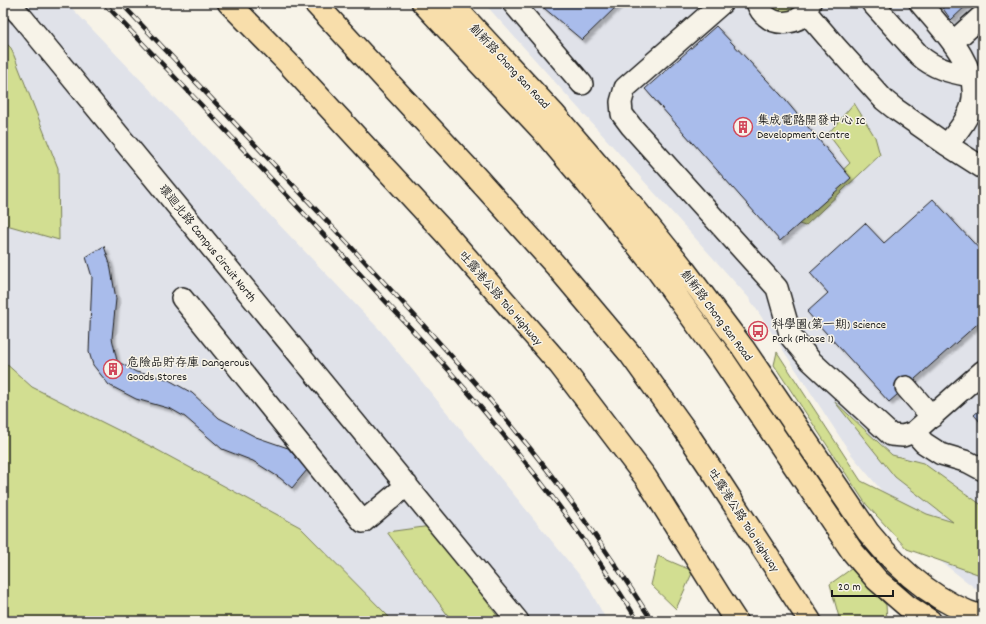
<svg xmlns="http://www.w3.org/2000/svg" width="986" height="624" font-family="Dekko,'LXGW WenKai TC',sans-serif">
<style>
.built{fill:#e0e2e9}
.green{fill:#d2de91;stroke:#777d56}
.building{fill:#a9bceb;stroke:#1c1c1c;filter:url(#shadow)}
.lines{fill:none;stroke-linecap:round;stroke-linejoin:round}
.minor-casing{stroke:#1c1c1c;stroke-width:24}
.major-casing{stroke:#1c1c1c;stroke-width:25}
.highway-casing{stroke:#1c1c1c;stroke-width:25}
.minor{stroke:#f7f3e8;stroke-width:21}
.major{stroke:#f8deab;stroke-width:22}
.highway{stroke:#f8deab;stroke-width:22}
.rail-casing{stroke:#1c1c1c;stroke-width:4.5}
.rail{stroke:#f7f3e8;stroke-width:3;stroke-dasharray:9;stroke-linecap:butt}
.labels{text-anchor:middle;stroke-width:3;stroke-linejoin:round;paint-order:stroke}
.street-label{font-size:12px;fill:#1c1c1c;stroke:#f7f3e8}
.poi-label{font-size:12px;fill:#1c1c1c;stroke:#f7f3e8;text-anchor:start}
</style>
<defs>
<filter id="shadow"><feDropShadow dx="3.5" dy="3.5" stdDeviation="1" flood-color="#0004"/></filter>
</defs>
<rect width="100%" height="100%" fill="#f7f3e8"/>
<filter id="ink" filterUnits="userSpaceOnUse"><feTurbulence type="fractalNoise" baseFrequency=".025" numOctaves="2"/><feDisplacementMap in="SourceGraphic" scale="8" xChannelSelector="R" yChannelSelector="G"/><feConvolveMatrix kernelMatrix="1 2 1 2 8 2 1 2 1" color-interpolation-filters="sRGB"/></filter>
<g filter="url(#ink)">
<!-- built -->
<path class="built" d="M 3,3 L 67,3 L 379,329 L 586,583 L 607,621 L 3,621 Z
M 484,3 L 983,3 L 983,592 L 979,591 L 940,561 L 851,454 L 749,298 Z"/>
<!-- green -->
<path class="green" d="M 767,3 L 798,3 L 795,8 L 790,11 L 785,13 L 774,11 Z
M 3,40 L 11,48 L 58,168 L 59,240 L 3,224 Z
M 854,103 L 875,137 L 880,155 L 805,226 L 790,221 L 850,163 L 828,134 Z
M 777,352 L 861,481 L 927,514 L 953,522 L 895,477 L 834,401 L 892,455 L 923,463 L 983,506 L 983,576 L 907,549 L 866,504 L 774,365 Z
M 3,361 L 32,387 L 150,446 L 300,527 L 393,621 L 3,621 Z
M 431,526 L 501,621 L 452,621 L 387,532 Z
M 658,556 L 693,571 L 676,609 L 651,585 Z
M 851,569 L 886,605 L 887,621 L 840,621 L 830,584 Z"/>
<!-- building -->
<path class="building" d="M 538,3 L 620,3 L 582,40 Z
M 939,3 L 969,3 L 951,20 Z
M 716,26 L 781,95 L 851,178 L 780,241 L 645,89 Z
M 933,199 L 983,253 L 983,319 L 889,402 L 807,312 L 828,293 L 810,273 L 865,223 L 884,243 Z
M 104,246 L 110,264 L 116,299 L 112,338 L 117,361 L 136,372 L 167,379 L 192,393 L 219,418 L 256,437 L 288,448 L 307,470 L 292,488 L 280,478 L 253,461 L 222,449 L 185,417 L 171,409 L 136,399 L 109,385 L 93,365 L 89,352 L 92,277 L 86,257 Z
M 983,407 L 983,425 L 974,415 Z"/>
<g class="lines">
<!-- minor casing -->
<g class="minor-casing">
<path id="minor" d="M 9,3 L 21,16 L 518,621
M 513,3 L 582,84
M 722,3 L 625,88 L 621,102 L 622,114 L 631,126 L 777,288 L 791,337 L 811,361 L 891,435 L 903,436 L 914,432 L 983,371
M 757,3 C 759,8 762,13 766,16 C 777,26 797,24 806,12 C 807,9 809,6 810,3
M 872,3 L 919,55 C 934,69 951,72 970,76
M 920,3 C 941,28 981,67 972,104 C 968,120 956,133 947,145
M 806,12 L 836,47 L 884,100 L 894,108 L 947,145 L 983,168
M 953,42 L 983,15
M 182,298 L 363,522 L 407,485
M 906,387 L 932,417
M 914,432 L 924,443 L 941,454 L 968,462 L 983,470"/>
</g>
<!-- major casing -->
<g class="major-casing">
<path id="major" d="M 423,3 L 542,130 L 610,211 L 658,271 L 723,360 L 852,551 L 877,580 L 907,606 L 930,621
M 451,3 L 553,113 L 632,205 L 682,267 L 743,348 L 868,532 C 898,569 937,604 983,617"/>
</g>
<!-- highway casing -->
<g class="highway-casing">
<path id="highway" d="M 229,3 L 287,62 L 445,233 L 560,365 L 646,478 L 719,595 L 736,621
M 315,3 L 475,176 L 557,267 L 631,355 L 685,430 L 713,472 L 810,621"/>
</g>
<!-- minor -->
<use href="#minor" class="minor"/>
<!-- major -->
<use href="#major" class="major"/>
<!-- highway -->
<use href="#highway" class="highway"/>
<!-- rail casing -->
<g class="rail-casing">
<path id="rail" d="M 104,3 C 194,97 284,191 372,287 C 406,323 440,359 472,397 C 532,468 589,542 638,621
M 121,3 C 207,94 294,185 380,278 C 426,328 473,378 516,431 C 566,491 610,555 652,621"/>
</g>
<!-- rail -->
<use href="#rail" class="rail"/>
</g>
</g>
<!-- icons -->
<defs>
<g id="building-ring" transform="scale(1)"><circle r="9.5" fill="#f7f3e8" stroke="#d1495b" stroke-width="1.5"/><path d="M-4-6H4V6H1V3H-1V6H-4ZM-2.5-4.3h1.7v1.8h-1.7ZM.8-4.3h1.7v1.8H.8ZM-2.5-1h1.7V.8h-1.7ZM.8-1h1.7V.8H.8Z" fill="#d1495b"/></g>
<g id="bus-ring" transform="scale(1)"><circle r="9.5" fill="#f7f3e8" stroke="#d1495b" stroke-width="1.5"/><path d="M-5-6H5V4H4V6H2V4H-2V6H-4V4H-5ZM-3.5-4V0h7V-4ZM-3.5 1.2v1.5H-2V1.2ZM2 1.2v1.5H3.5V1.2Z" fill="#d1495b"/></g>
</defs>
<g fill-rule="evenodd">
<use href="#building-ring" x="743" y="127"/>
<use href="#bus-ring" x="758" y="331"/>
<use href="#building-ring" x="113" y="369"/>
</g>
<g class="labels">
<!-- street labels -->
<g class="street-label">
<text transform="translate(510 66) rotate(47)" y="4">創新路 Chong San Road</text>
<text transform="translate(208 243) rotate(51)" y="4">環迴北路 Campus Circuit North</text>
<text transform="translate(501 298) rotate(49)" y="4">吐露港公路 Tolo Highway</text>
<text transform="translate(717 315) rotate(53)" y="4">創新路 Chong San Road</text>
<text transform="translate(744 520) rotate(57)" y="4">吐露港公路 Tolo Highway</text>
</g>
<!-- poi labels -->
<g class="poi-label">
<text x="757" y="124">集成電路開發中心 IC<tspan x="757" dy="14">Development Centre</tspan></text>
<text x="772" y="328">科學園(第一期) Science<tspan x="772" dy="14">Park (Phase 1)</tspan></text>
<text x="127" y="366">危險品貯存庫 Dangerous<tspan x="127" dy="14">Goods Stores</tspan></text>
</g>
</g>
<!-- margin -->
<rect width="986" height="624" fill="none" stroke="#f7f3e8" stroke-width="16"/>
<rect x="8" y="8" width="970" height="608" fill="none" stroke="#1c1c1c" stroke-width="1.5" filter="url(#ink)"/>
<!-- scale -->
<path d="M832 590v6h61v-6" fill="none" stroke="#1c1c1c" stroke-width="2"/>
<text x="838" y="590" font-size="12" fill="#1c1c1c" stroke="#f7f3e8" stroke-width="3" paint-order="stroke">20 m</text>
</svg>
